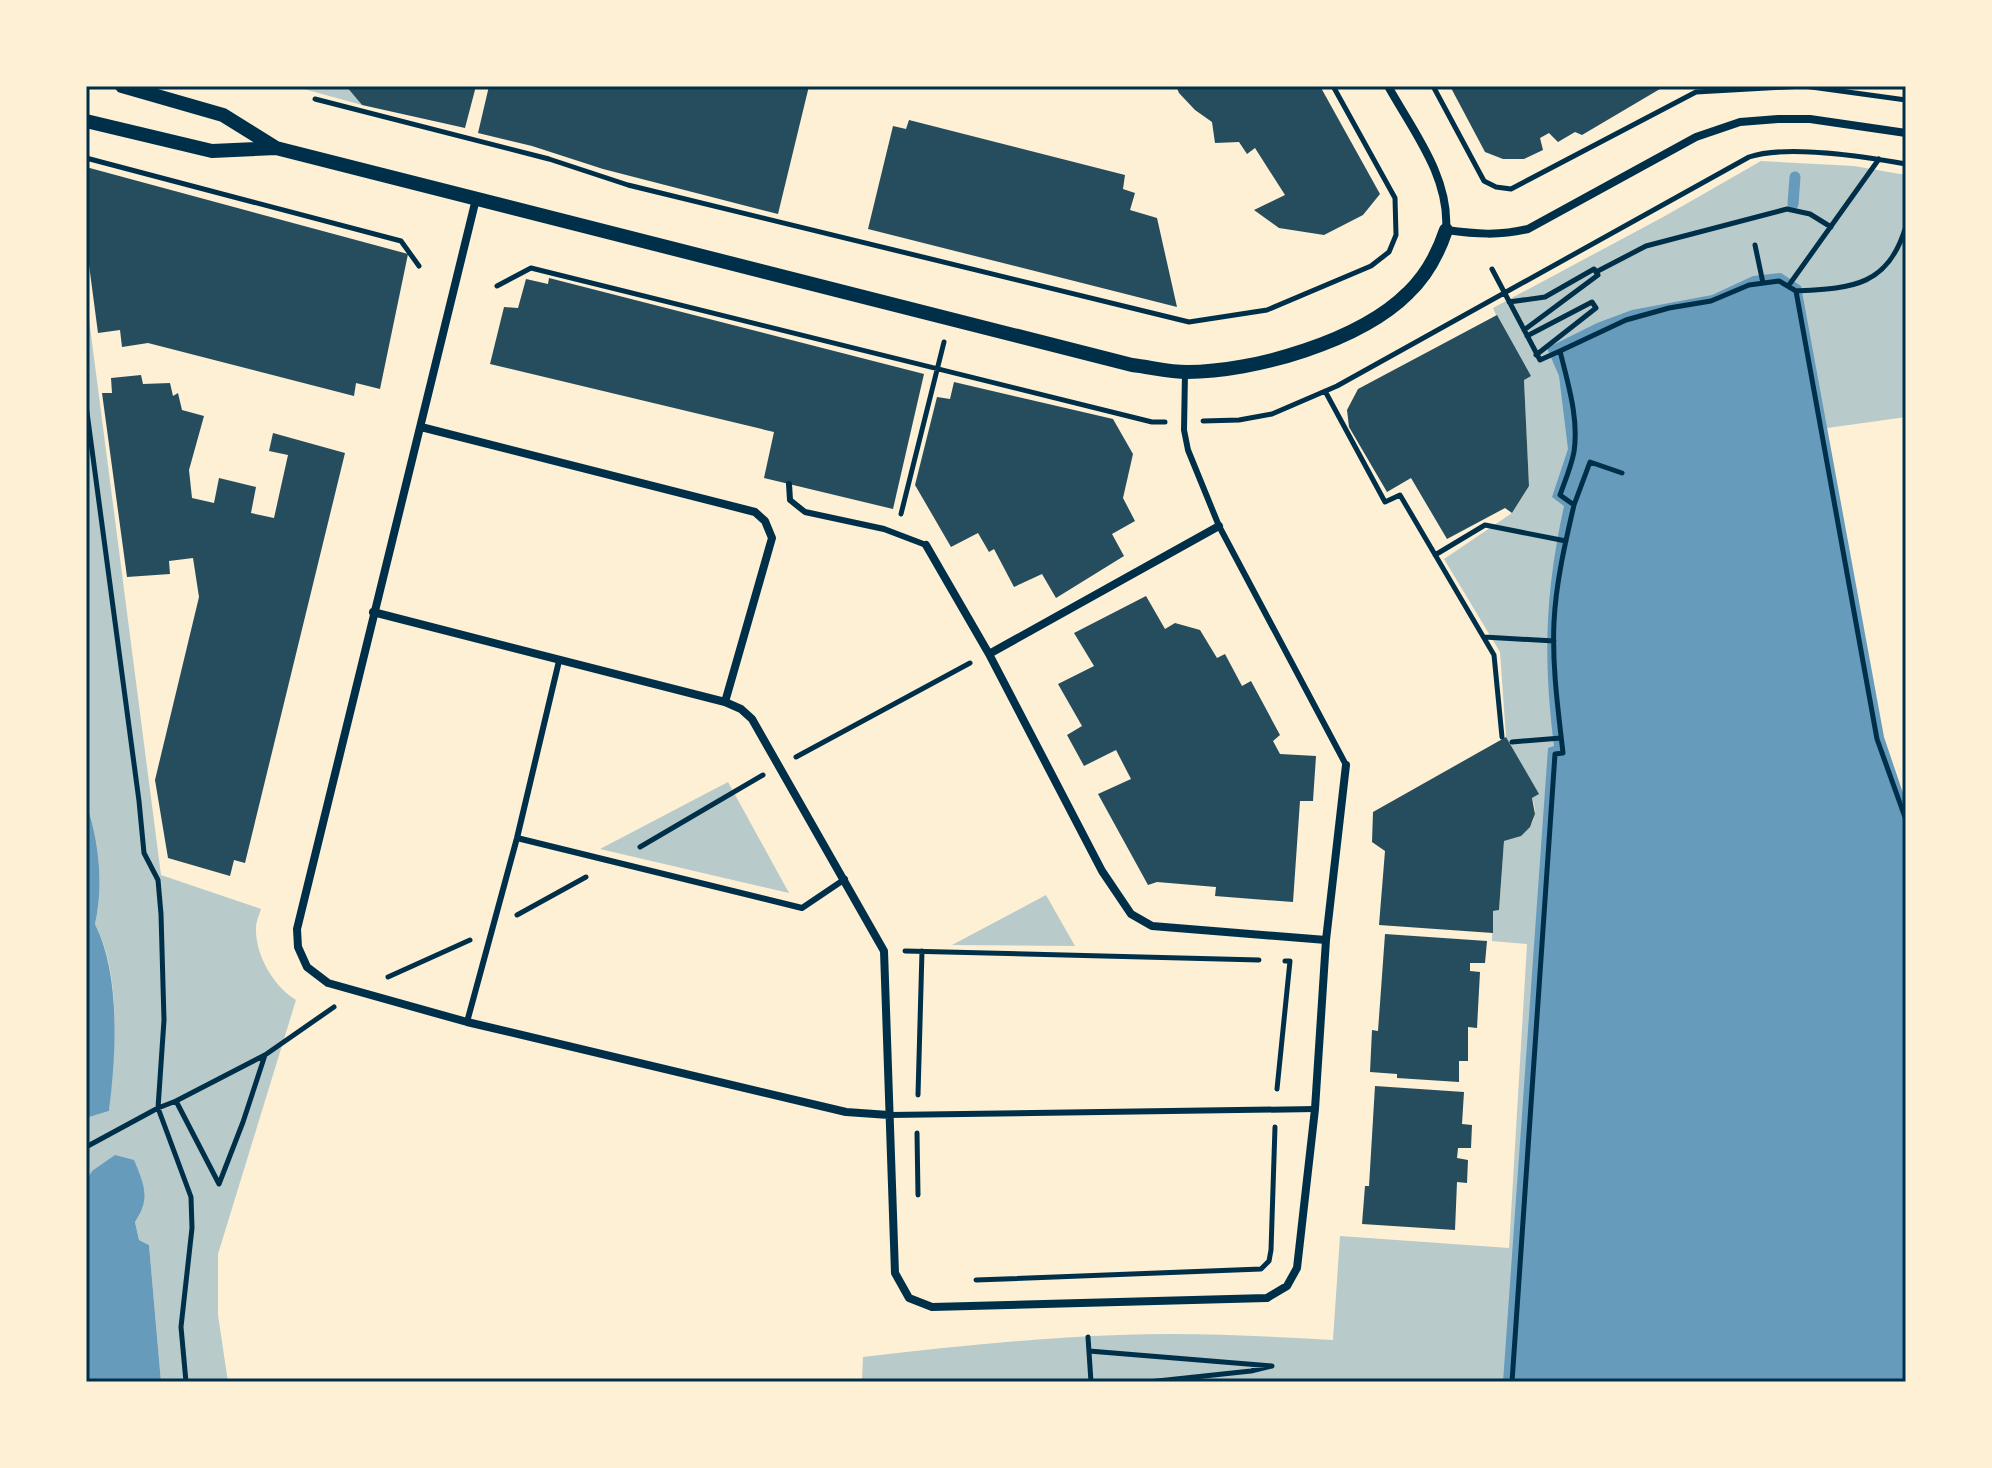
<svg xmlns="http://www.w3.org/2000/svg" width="1992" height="1468" font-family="Quicksand,sans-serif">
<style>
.green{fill:#b9caca}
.water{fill:#669bbc}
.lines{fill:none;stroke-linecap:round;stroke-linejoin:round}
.stream{stroke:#669bbc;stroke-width:11}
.building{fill:#264d5e}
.path{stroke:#003049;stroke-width:5}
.service{stroke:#003049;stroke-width:6}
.minor{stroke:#003049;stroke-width:8}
.tertiary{stroke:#003049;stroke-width:14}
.neatline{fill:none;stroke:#003049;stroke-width:3}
</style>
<rect width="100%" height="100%" fill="#fdf0d5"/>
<!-- green -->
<path class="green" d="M 293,86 L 346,86 L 362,105 Z
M 1761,161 L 1854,166 L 1906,175 L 1906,417 L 1813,430 L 1583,391 L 1518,1382 L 851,1382 L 862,1380 L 863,1357 C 948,1347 1033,1338 1119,1335 C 1190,1332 1262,1336 1333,1340 L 1340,1236 L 1509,1248 L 1527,944 L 1492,941 L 1493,911 L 1499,910 L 1504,841 C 1525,835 1542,822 1532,798 L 1538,794 L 1506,737 L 1500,652 L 1444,559 L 1512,513 L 1529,486 L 1524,380 L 1493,308 L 1665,216 Z
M 86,296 L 161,875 L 261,909 C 259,915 256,922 256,928 C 255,955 274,987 296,1000 L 218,1254 L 218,1315 L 228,1382 L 161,1382 L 149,1245 L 139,1240 L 135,1222 C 146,1206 145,1196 141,1178 L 92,1171 L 86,1181 L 86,1118 L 109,1111 C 114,1051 123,979 95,924 C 104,885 99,840 86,803 Z
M 728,782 L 789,893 L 600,849 Z
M 1046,895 L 1075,946 L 952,945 Z"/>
<!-- water -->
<path class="water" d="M 1781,273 L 1801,286 L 1884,737 L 1906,802 L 1906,1382 L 1503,1382 L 1548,748 L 1554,746 C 1543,657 1545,594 1564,506 L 1552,497 L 1568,449 L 1559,376 L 1547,348 L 1597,323 L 1632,310 L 1712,295 L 1753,276 Z
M 86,803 C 99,840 104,885 95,924 C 121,976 116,1054 109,1111 L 86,1118 Z
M 115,1155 L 134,1160 C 144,1184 151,1199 135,1222 L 139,1240 L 149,1245 L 161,1382 L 86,1382 L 86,1181 L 92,1171 Z"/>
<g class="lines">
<!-- stream -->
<path class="stream" d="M 1793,204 L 1795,177"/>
</g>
<!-- building -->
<path class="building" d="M 346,86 L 476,86 L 465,128 L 362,105 Z
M 489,86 L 809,86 L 778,214 L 603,169 L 532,146 L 478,133 Z
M 1176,86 L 1320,86 L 1380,194 L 1363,215 L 1324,235 L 1279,228 L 1254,210 L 1285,195 L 1255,148 L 1247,154 L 1239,142 L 1215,143 L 1212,122 L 1195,110 L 1179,93 Z
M 1450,86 L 1665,86 L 1582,135 L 1575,132 L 1558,142 L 1549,133 L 1540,138 L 1543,150 L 1524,159 L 1503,159 L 1485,152 Z
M 909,120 L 1125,175 L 1123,189 L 1135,193 L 1130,210 L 1157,218 L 1177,307 L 868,229 L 893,126 L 906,129 Z
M 86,167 L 408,254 L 380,389 L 356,383 L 354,396 L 148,343 L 122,347 L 120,330 L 98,333 L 86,242 Z
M 549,278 L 924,374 L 893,509 L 764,478 L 774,432 L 490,364 L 504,307 L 518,308 L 526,279 L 548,284 Z
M 1497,315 L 1531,376 L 1524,380 L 1529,486 L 1512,513 L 1505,508 L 1447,539 L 1411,478 L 1387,492 L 1349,427 L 1347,410 L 1358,389 Z
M 141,375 L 143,384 L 170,383 L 173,396 L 178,393 L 182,410 L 204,416 L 189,470 L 192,498 L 214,503 L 219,478 L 256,487 L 251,513 L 274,518 L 288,455 L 269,451 L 273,433 L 345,453 L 245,863 L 234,860 L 230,876 L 168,858 L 155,780 L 199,597 L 193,558 L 169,561 L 170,574 L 127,577 L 102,393 L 112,393 L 111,378 Z
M 954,382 L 1113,419 L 1133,454 L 1123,498 L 1135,521 L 1112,534 L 1124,556 L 1056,598 L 1042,574 L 1014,587 L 994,549 L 989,552 L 978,533 L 951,547 L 915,485 L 937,397 L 950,399 Z
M 1146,596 L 1165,629 L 1175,623 L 1200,630 L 1217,658 L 1225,654 L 1242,686 L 1251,681 L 1280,735 L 1273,741 L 1280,754 L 1316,756 L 1313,801 L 1300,801 L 1293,902 L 1215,896 L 1216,887 L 1157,882 L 1148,885 L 1098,794 L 1131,779 L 1116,750 L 1084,766 L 1067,735 L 1082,726 L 1058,684 L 1094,666 L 1074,633 Z
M 1506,737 L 1539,794 L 1532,798 L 1535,814 L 1530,827 L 1521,836 L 1504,841 L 1499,910 L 1493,911 L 1493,933 L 1379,925 L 1385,851 L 1372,842 L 1373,812 Z
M 1385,934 L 1487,941 L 1485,963 L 1470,963 L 1470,971 L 1480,972 L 1477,1028 L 1468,1027 L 1468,1061 L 1459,1061 L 1459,1082 L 1397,1078 L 1397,1074 L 1370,1072 L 1372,1030 L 1378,1031 Z
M 1375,1086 L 1464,1092 L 1462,1124 L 1472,1125 L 1471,1148 L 1458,1148 L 1457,1158 L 1468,1160 L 1467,1183 L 1457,1182 L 1455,1230 L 1362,1224 L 1365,1186 L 1369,1186 Z"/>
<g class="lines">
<!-- path -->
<path class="path" d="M 1433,86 L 1484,181 L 1496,187 L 1511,189 L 1696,92 L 1804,86 L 1906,100
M 315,99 L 549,159 L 628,185 L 1189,322 L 1267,310 L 1371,266 L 1389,252 L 1396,235 L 1395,198 L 1333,86
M 86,158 L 401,241 L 419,266
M 1755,245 L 1763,283
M 1492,269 L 1540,360 L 1560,351
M 1596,272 L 1646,246 L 1787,209 L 1810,214 L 1831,227
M 1789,285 L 1879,159
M 497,286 L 531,268 L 1152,422 L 1165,422
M 1796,291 C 1852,288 1888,287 1906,226
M 1509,302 L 1545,297 L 1594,269 L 1598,275 L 1524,330
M 1527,336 L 1592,302 L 1596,308 L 1536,355
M 1325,391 L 1385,502 L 1400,495 L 1494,655 L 1502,737
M 86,405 L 139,801 L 144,853 L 158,880 L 161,914 L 164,1020 L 158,1108 L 191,1197 L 192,1228 L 181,1327 L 186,1382
M 1203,421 L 1239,420 L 1272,414 L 1337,386 L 1749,157 C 1787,144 1866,157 1906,164
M 1574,505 L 1590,462 L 1622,473
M 901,514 L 944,342
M 1435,555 L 1485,525 L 1566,541
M 1484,637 L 1554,641
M 1512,742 L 1561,738
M 796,757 L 970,663
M 640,847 L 763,775
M 517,915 L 586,877
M 905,951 L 1259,960
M 388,977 L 470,940
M 1277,1089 L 1290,961 L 1285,961
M 918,1095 L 922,951
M 176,1101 L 265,1055 L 334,1007
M 917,1133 L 918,1195
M 86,1147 L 158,1108 L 176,1101 L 219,1184 L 243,1122 L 265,1055
M 976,1280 L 1261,1269 L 1269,1261 L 1271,1250 L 1275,1127
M 1088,1337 L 1091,1382
M 1089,1351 L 1272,1366 L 1251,1371 L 1148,1382
M 1512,1382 L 1555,754 L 1563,753 C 1558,709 1552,666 1554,622 C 1556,582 1565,544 1574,505 L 1560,495 C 1565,481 1571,467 1574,452 C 1579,418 1568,384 1560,351 L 1626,320 L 1669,308 L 1711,301 L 1749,285 L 1779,281 L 1796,291 L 1877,739 L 1906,820"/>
<!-- service -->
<path class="service" d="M 1185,373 L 1184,430 L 1188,450 L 1219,526 L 1346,765
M 789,484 L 790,500 L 805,512 L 884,529 L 926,545
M 517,838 L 802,908 L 845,879
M 467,1022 L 517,838 L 559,661
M 889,1115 L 1315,1109"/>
<!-- minor -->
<path class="minor" d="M 1388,86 C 1413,131 1450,177 1446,230 C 1475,234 1500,236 1528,229 L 1696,137 L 1740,122 L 1778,119 L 1810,119 L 1906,133
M 476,199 L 297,929 L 298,947 L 307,967 L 328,983 L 467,1022 L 846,1112 L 889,1115
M 421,427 L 755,512 L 765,521 L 772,538 L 725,702
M 1219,526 L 989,654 L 1102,871 L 1131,914 L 1152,926 L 1326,940
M 926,545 L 989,654
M 373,612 L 725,702 L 741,709 L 752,719 L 884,951 L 895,1273 L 909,1298 L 932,1307 L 1267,1298 L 1287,1286 L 1297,1268 L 1315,1109 L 1326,940 L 1346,765"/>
<!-- tertiary -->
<path class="tertiary" d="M 122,86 L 223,115 L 276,148
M 86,121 L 212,151 L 276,148 L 1132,365 C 1150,367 1169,372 1187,372 C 1254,372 1360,341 1408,293 C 1427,275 1438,254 1446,230"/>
</g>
<!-- border -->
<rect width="1992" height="1468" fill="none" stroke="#fdf0d5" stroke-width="176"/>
<rect x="88" y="88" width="1816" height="1292" class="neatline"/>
</svg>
